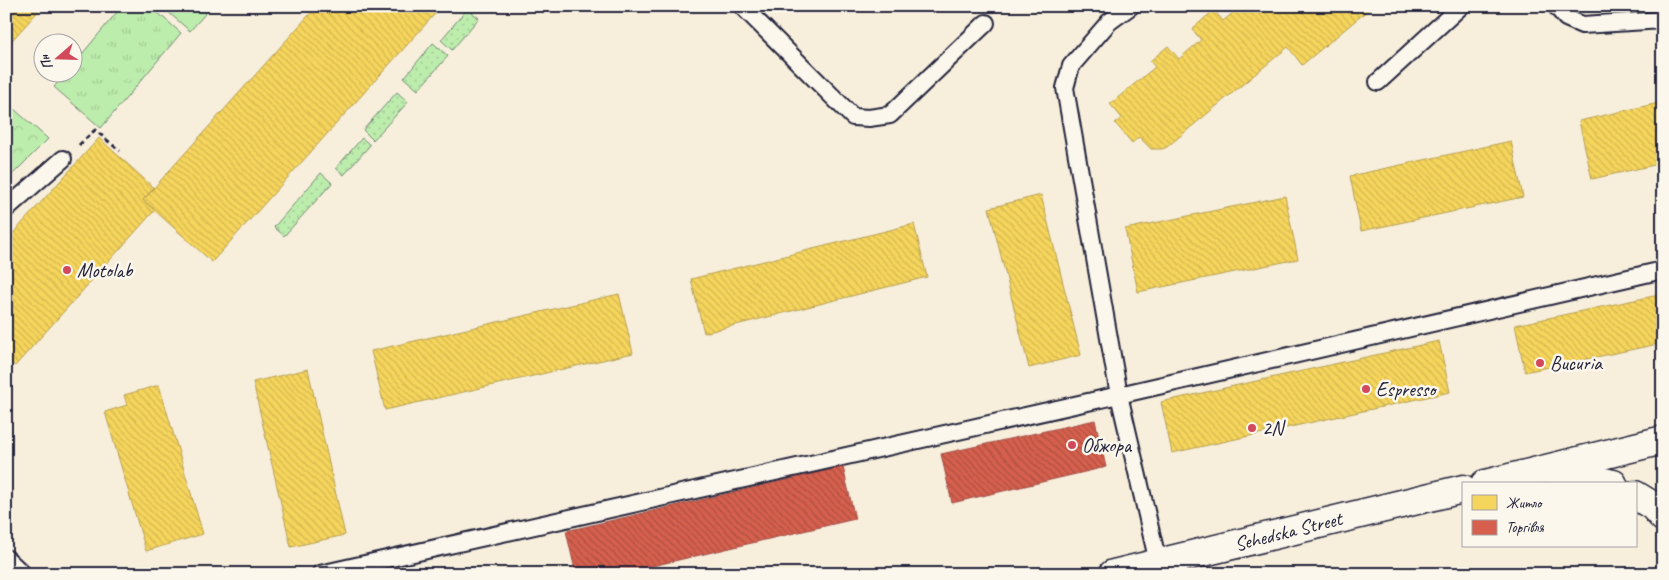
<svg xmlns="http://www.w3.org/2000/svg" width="1669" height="580" font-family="Caveat,sans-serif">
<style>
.grass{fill:url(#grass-dots);stroke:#708874}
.forest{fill:url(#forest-crowns);stroke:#708874}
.park{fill:url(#park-tufts);stroke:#708874}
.pitch{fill:#bdedac;stroke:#708874}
.homes{fill:url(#homes-back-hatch);stroke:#b69f52}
.shops{fill:url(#shops-back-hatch);stroke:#a04d48}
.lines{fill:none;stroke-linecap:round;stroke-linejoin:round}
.lane-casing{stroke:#22223b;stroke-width:20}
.secondary-casing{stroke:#22223b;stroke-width:31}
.path{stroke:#22223b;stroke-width:3;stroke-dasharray:5 4;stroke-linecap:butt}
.lane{stroke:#fbf7ec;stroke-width:16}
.secondary{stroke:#fbf7ec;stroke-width:28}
.poi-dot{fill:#d1495b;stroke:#fbf7ec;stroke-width:2}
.labels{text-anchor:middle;stroke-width:5;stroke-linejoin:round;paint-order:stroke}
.poi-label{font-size:20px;fill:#22223b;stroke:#fbf7ec;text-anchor:start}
.street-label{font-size:20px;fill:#22223b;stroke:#fbf7ec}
</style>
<defs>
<pattern id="grass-dots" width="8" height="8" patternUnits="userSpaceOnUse" patternTransform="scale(1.25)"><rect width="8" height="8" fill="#bdedac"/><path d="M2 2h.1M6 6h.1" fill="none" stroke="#a2cb95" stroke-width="1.8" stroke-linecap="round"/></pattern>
<pattern id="forest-crowns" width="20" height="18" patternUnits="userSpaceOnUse" patternTransform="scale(1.25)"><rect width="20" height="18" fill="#bdedac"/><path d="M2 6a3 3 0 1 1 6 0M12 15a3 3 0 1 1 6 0" fill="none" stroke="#a2cb95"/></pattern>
<pattern id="park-tufts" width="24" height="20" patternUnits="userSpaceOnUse" patternTransform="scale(1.25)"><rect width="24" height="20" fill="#bdedac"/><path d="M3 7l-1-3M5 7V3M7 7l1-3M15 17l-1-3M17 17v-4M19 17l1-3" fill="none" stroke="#a2cb95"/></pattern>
<pattern id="homes-back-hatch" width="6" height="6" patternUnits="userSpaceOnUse" patternTransform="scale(1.25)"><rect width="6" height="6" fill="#f6d55c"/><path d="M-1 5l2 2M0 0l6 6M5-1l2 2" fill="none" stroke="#d3b751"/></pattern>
<pattern id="shops-back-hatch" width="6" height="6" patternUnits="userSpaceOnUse" patternTransform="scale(1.25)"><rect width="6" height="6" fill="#d6604d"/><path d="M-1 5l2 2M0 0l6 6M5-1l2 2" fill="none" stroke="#ad4f41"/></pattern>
</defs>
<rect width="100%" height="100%" fill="#f7efdc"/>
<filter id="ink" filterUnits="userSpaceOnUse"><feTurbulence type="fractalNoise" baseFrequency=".02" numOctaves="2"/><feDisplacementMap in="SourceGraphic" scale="10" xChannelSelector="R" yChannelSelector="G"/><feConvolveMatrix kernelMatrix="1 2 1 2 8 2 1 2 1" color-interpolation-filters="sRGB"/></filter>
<g filter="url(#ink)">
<!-- grass -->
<path class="grass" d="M 467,9 L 479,18 L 452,50 L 441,40 Z
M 433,43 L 448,56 L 418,90 L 404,78 Z
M 397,92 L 408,102 L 373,140 L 363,130 Z
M 362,138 L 370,145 L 344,175 L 336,168 Z
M 321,173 L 332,183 L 284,236 L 274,227 Z"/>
<!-- forest -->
<path class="forest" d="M 6,102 L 48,139 L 6,181 Z"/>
<!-- park -->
<path class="park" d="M 122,6 L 150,6 L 181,33 L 101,128 L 54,87 L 66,73 L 72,72 L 73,65 Z"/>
<!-- pitch -->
<path class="pitch" d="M 161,6 L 212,6 L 190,31 Z"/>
<!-- homes -->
<path class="homes" d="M 6,6 L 43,6 L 6,47 Z
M 317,6 L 442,6 L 212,262 L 143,200 Z
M 1241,6 L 1254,6 L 1261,14 L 1271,6 L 1373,6 L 1302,65 L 1288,47 L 1167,147 L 1162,149 L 1151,149 L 1139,137 L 1132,143 L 1115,123 L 1122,118 L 1110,104 L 1155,67 L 1150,61 L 1168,46 L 1179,59 L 1201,40 L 1192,29 L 1214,10 L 1223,21 Z
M 1663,102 L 1663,163 L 1592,179 L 1579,121 Z
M 99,138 L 154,188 L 143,200 L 155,210 L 15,366 L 8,359 L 6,361 L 6,241 Z
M 1511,141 L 1523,197 L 1361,231 L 1350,176 Z
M 1041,195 L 1081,355 L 1029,368 L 989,208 Z
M 1285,196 L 1298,259 L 1138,292 L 1125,229 Z
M 914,224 L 927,277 L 704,333 L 691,279 Z
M 619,294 L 633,353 L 385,410 L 371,351 Z
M 1663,294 L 1663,343 L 1525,372 L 1515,325 Z
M 1439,341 L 1450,392 L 1172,453 L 1161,402 Z
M 308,369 L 345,535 L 291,547 L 253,382 Z
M 159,385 L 203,534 L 146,551 L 105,412 L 127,405 L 124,395 Z"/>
<!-- shops -->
<path class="shops" d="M 1095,420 L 1106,467 L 952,503 L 941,454 Z
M 843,467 L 855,519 L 618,574 L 576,574 L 566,531 Z"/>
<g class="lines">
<!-- lane casing -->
<g class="lane-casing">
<path id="lane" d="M 742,6 L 853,117 L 869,118 L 890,115 L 986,23
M 1131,6 L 1109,22 L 1071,66 L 1065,88 L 1119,395 L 1160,571
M 1556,6 L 1566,18 L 1582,25 L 1663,20
M 1378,82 L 1461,6
M 6,209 L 63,159
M 6,558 L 23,574
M 320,574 L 1119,395 L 1663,270"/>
</g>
<!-- secondary casing -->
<g class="secondary-casing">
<path id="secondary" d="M 1552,471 L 1613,484
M 1485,484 L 1663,440
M 1635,495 L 1653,506 L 1663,517
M 1113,574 L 1463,489"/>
</g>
<!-- path -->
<path class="path" d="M 79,145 L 95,130 L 120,151"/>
<!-- lane -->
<use href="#lane" class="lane"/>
<!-- secondary -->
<use href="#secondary" class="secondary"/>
</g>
</g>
<!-- markers -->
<g class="poi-dot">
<circle cx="67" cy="270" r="5"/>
<circle cx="1540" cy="363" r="5"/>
<circle cx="1366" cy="389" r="5"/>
<circle cx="1252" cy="428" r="5"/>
<circle cx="1072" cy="445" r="5"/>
</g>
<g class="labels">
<!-- poi labels -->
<g class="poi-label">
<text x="77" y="277">Motolab</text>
<text x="1550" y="370">Bucuria</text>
<text x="1376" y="396">Espresso</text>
<text x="1262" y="435">2N</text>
<text x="1082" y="452">Обжора</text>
</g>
<!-- street labels -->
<g class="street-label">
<text transform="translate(1288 531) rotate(-14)" y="7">Sehedska Street</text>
</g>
</g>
<!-- margin -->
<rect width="1669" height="580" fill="none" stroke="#fbf7ec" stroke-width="25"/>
<rect x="12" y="12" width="1644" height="555" fill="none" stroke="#22223b" stroke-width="2" filter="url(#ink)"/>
<!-- legend -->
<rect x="1462" y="482" width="175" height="65" fill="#fbf7ec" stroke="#a4a2a5"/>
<rect x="1472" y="495" width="25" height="15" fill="#f6d55c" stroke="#a4a2a5"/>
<text x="1506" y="508" font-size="15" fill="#22223b">Житло</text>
<rect x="1472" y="520" width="25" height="15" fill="#d6604d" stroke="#a4a2a5"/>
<text x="1506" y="532" font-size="15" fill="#22223b">Торгівля</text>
<!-- north arrow -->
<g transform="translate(58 58) rotate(250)"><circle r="24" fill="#fbf7ec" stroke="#a4a2a5"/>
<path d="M0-4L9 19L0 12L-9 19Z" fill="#d1495b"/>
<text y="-8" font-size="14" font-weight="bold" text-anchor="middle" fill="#22223b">Пн</text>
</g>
</svg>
